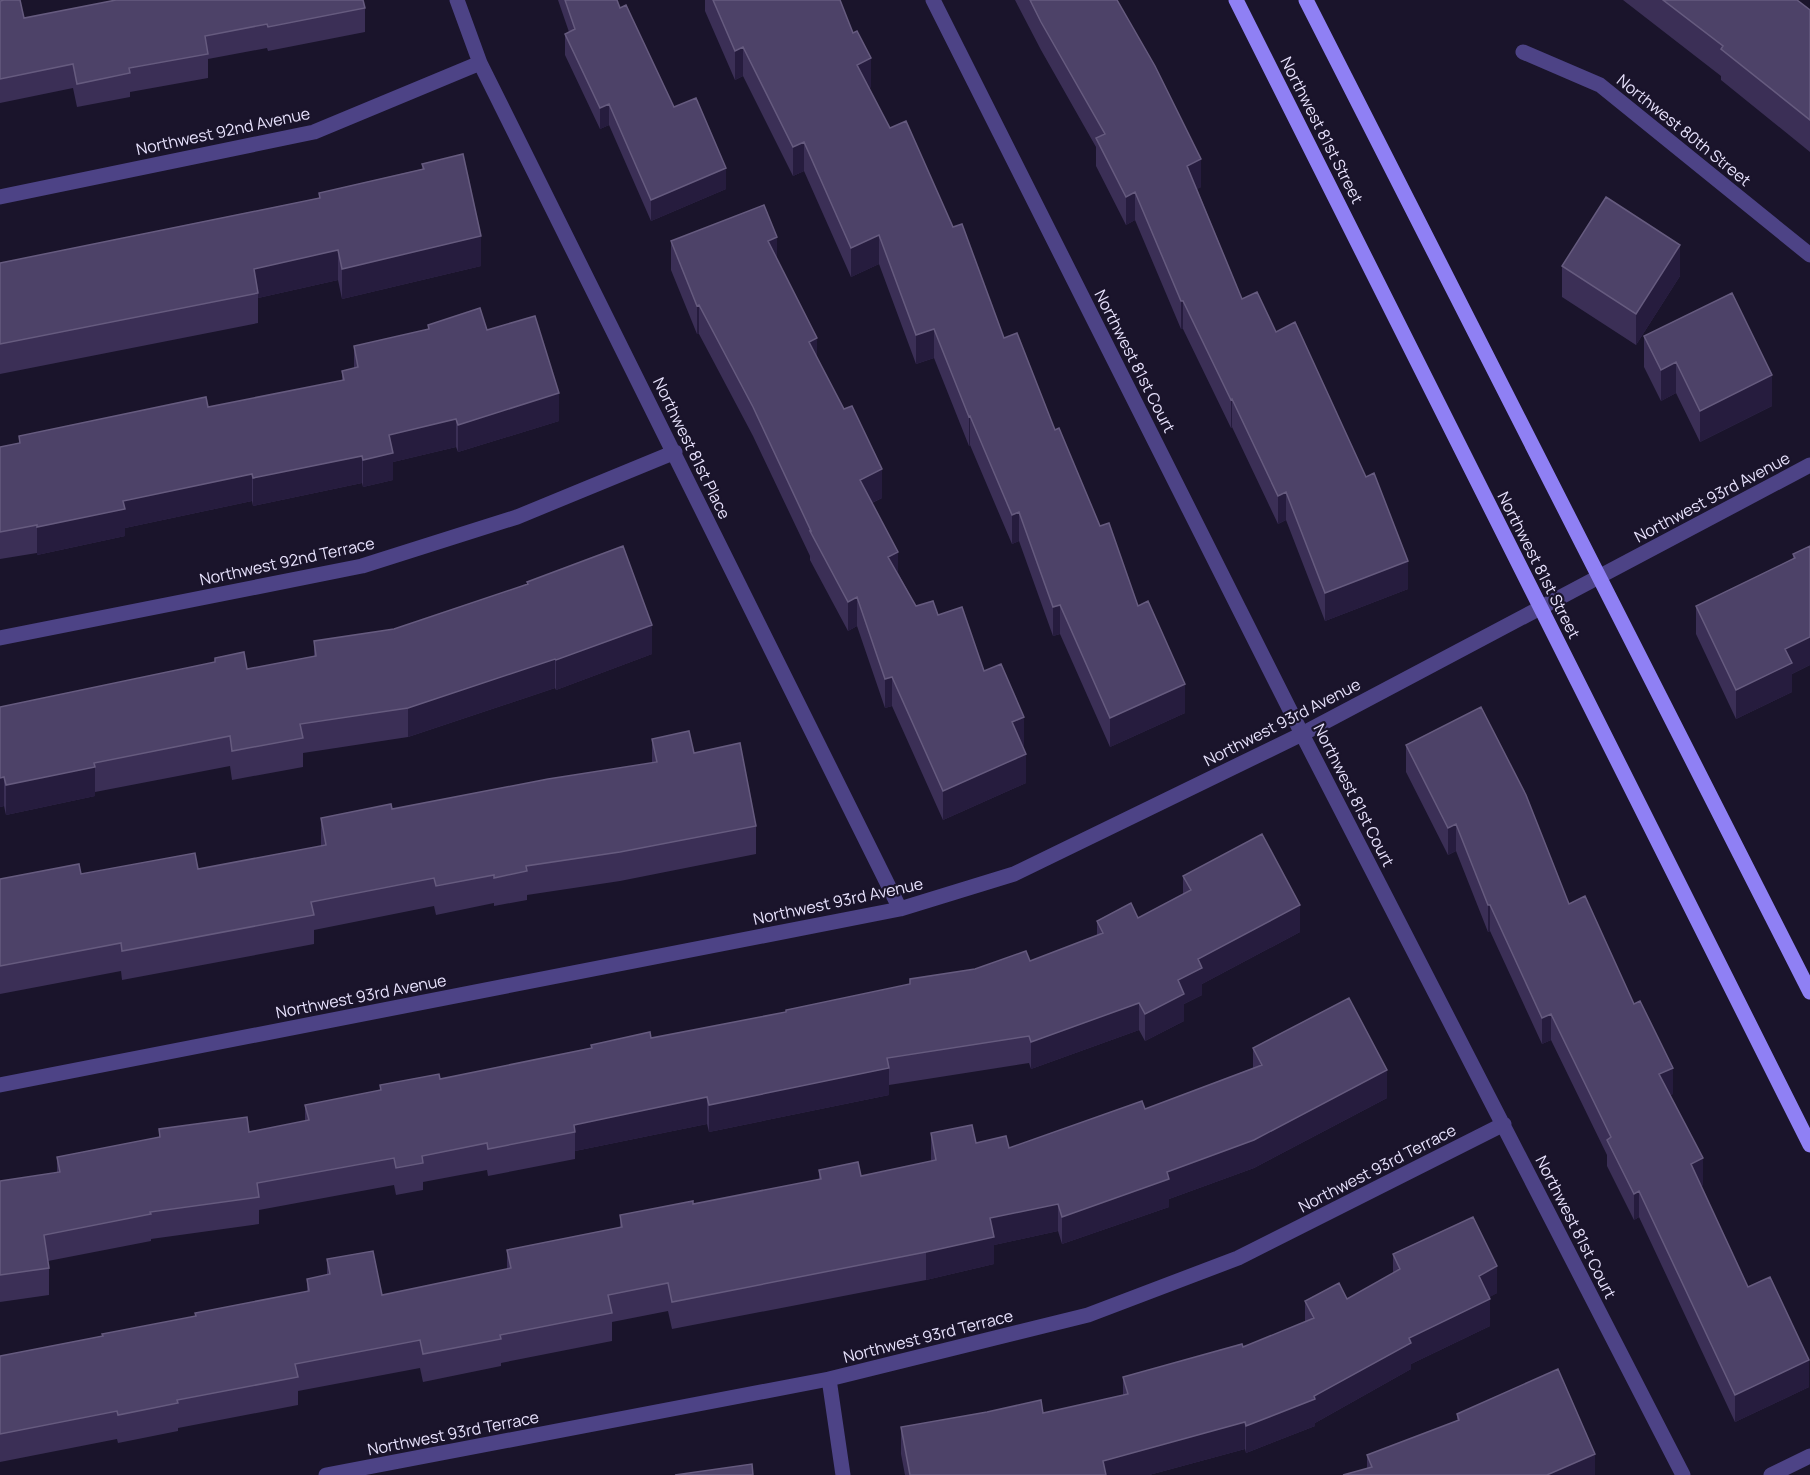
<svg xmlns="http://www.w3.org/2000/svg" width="1810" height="1475" font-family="Manrope,sans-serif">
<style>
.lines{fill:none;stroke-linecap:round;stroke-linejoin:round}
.street{stroke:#4d4386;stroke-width:15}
.secondary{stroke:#8f80f4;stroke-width:15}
.wall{fill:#3b2f56}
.shaded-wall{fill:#261c3e}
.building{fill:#4d4268;stroke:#665b7f;stroke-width:1.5}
.labels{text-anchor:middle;stroke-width:4.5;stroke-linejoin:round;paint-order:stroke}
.street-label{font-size:16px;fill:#e7e1fc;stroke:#1a142b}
</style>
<rect width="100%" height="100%" fill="#1a142b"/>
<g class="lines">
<!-- street -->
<path class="street" d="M 457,0 L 480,63 L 900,909
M 933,0 L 1302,734 L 1683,1475
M 1523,52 L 1600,85 L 1810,255
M 0,197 L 314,132 L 480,63
M 0,638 L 362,566 L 517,517 L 675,452
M 0,1085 L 900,909 L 1014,874 L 1302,734 L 1810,465
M 829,1379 L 843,1475
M 326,1475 L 829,1379 L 1088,1315 L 1238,1258 L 1504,1124
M 1771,1475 L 1810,1456"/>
<!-- secondary -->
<path class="secondary" d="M 1236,0 L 1810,1145
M 1306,0 L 1810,992"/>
</g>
<!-- wall -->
<path class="wall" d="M 558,0 L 617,0 L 620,8 L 674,107 L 726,189 L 651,221 L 609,125 L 600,129 L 565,55 L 565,34 L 569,32 Z
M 705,0 L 840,0 L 871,87 L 869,88 L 890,128 L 1004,338 L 1055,430 L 1138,606 L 1185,713 L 1110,747 L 1060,634 L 1053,636 L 1019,541 L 1012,544 L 970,445 L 969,446 L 934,358 L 916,364 L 879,264 L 851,277 L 804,171 L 793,176 L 743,76 L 735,80 L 705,11 Z
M 1015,0 L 1117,0 L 1201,187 L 1197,189 L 1242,299 L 1276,332 L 1408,589 L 1325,621 L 1286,520 L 1278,524 L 1232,427 L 1231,428 L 1183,329 L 1181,329 L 1135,220 L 1126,225 L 1096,166 L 1096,147 L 1041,50 Z
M 1623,0 L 1797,0 L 1810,10 L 1810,152 L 1721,80 L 1721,76 Z
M 0,1 L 24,18 L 365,8 L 365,32 L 268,51 L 267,48 L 208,59 L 208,78 L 130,92 L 130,97 L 77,107 L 73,88 L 0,103 Z
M 422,164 L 481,266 L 342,299 L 338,280 L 258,298 L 258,323 L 0,374 L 0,263 L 319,198 L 319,193 L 422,169 Z
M 671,241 L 777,259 L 817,358 L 882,498 L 872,503 L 898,573 L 916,606 L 938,615 L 984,671 L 1024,746 L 1023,746 L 1026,783 L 943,820 L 892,706 L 885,708 L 857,626 L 848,631 L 810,560 L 810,556 L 753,436 L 699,334 L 697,334 L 671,270 Z
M 1562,266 L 1680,276 L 1636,345 L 1562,297 Z
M 428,325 L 487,330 L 559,421 L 458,452 L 456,447 L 393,462 L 393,480 L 363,487 L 362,483 L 253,506 L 252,501 L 125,528 L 125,536 L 37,555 L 37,553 L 0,559 L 0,447 L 19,443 L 19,436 L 208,407 L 342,381 L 342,371 L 354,368 L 354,346 L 428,330 Z
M 1644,336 L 1772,406 L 1700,442 L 1676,393 L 1661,401 L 1644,367 Z
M 1810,546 L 1810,665 L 1792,674 L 1792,692 L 1736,719 L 1696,634 L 1696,606 L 1793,559 L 1793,554 Z
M 527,582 L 652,654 L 556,690 L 555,688 L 408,737 L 303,753 L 303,767 L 232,780 L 230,766 L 95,792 L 95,796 L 6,815 L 4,806 L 0,807 L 0,707 L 215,662 L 215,658 L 247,669 L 314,656 L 314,641 L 394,629 L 527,585 Z
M 652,739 L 694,753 L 756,826 L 756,854 L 620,881 L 527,895 L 527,900 L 494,906 L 494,903 L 436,915 L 434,906 L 314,930 L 314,944 L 122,980 L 121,971 L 0,994 L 0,879 L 81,874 L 198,869 L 321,846 L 321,818 L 392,809 L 652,763 Z
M 1406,745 L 1569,904 L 1673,1094 L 1670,1095 L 1703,1185 L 1701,1186 L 1748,1287 L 1809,1387 L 1735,1422 L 1639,1217 L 1634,1220 L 1607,1166 L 1607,1155 L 1551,1040 L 1542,1044 L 1490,931 L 1488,932 L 1456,851 L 1448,855 L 1406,772 Z
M 1183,876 L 1300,932 L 1202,984 L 1202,995 L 1184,1004 L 1184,1021 L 1145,1041 L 1139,1030 L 1031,1069 L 1029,1063 L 889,1085 L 889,1095 L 709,1132 L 707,1124 L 575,1151 L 575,1159 L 488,1176 L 487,1170 L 423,1182 L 423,1190 L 396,1195 L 394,1185 L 259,1210 L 259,1224 L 151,1239 L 151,1241 L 48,1261 L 49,1268 L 49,1295 L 0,1302 L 0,1181 L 57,1173 L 57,1157 L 159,1137 L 159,1129 L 249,1132 L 305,1121 L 305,1105 L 380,1091 L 380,1085 L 440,1079 L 591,1048 L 591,1045 L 651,1038 L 786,1012 L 910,985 L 910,979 L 1030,961 L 1097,936 L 1097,921 L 1138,918 L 1183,894 Z
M 1253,1048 L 1387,1098 L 1254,1168 L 1169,1199 L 1169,1207 L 1062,1244 L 1058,1231 L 994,1245 L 994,1264 L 926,1280 L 672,1329 L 668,1311 L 612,1322 L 612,1341 L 501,1363 L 501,1366 L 423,1382 L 420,1368 L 298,1391 L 298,1405 L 178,1428 L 178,1431 L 118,1443 L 117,1439 L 0,1462 L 0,1356 L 102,1336 L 307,1292 L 307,1279 L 327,1275 L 327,1259 L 382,1295 L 507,1269 L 507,1250 L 620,1228 L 620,1215 L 693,1204 L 819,1180 L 819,1170 L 861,1176 L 931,1161 L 931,1133 L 976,1143 L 1009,1148 L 1145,1109 L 1253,1068 Z
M 1393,1254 L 1497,1293 L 1489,1297 L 1490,1326 L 1411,1364 L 1411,1369 L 1315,1423 L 1315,1426 L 1246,1453 L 1245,1449 L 1149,1475 L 905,1475 L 901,1454 L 901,1427 L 1043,1413 L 1123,1395 L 1123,1377 L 1243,1347 L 1305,1322 L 1305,1301 L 1347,1299 L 1393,1273 Z
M 1457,1414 L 1595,1475 L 1367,1468 L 1367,1455 L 1457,1421 Z"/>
<!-- shaded-wall -->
<path class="shaded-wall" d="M 743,47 L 743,76 L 735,80 L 735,51 Z
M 871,58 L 871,87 L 857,94 L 857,65 Z
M 609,104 L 609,125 L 600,129 L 600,108 Z
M 804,142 L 804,171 L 793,176 L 793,147 Z
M 1201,159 L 1201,187 L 1187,194 L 1187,166 Z
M 726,168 L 726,189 L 651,221 L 651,200 Z
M 1135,192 L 1135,220 L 1126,225 L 1126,197 Z
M 879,235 L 879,264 L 851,277 L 851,248 Z
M 481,236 L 481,266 L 342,299 L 342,269 Z
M 777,237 L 777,266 L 768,241 Z
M 1680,245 L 1680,276 L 1636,345 L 1636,314 Z
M 338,250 L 338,280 L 258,298 L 258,293 L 254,269 Z
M 1181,301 L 1183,301 L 1183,329 L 1181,329 Z
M 699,305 L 699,334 L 697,334 L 697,306 Z
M 934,329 L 934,358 L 916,364 L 916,335 Z
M 817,338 L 817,366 L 809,342 Z
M 1676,362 L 1676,393 L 1661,401 L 1661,370 Z
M 1772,375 L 1772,406 L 1700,442 L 1700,411 Z
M 559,393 L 559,421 L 458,452 L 458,425 Z
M 1232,399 L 1232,427 L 1231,428 L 1231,400 Z
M 970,416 L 970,445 L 969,446 L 969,417 Z
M 456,419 L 456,447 L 393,462 L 393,480 L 363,487 L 363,460 L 389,435 Z
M 362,456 L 362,483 L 253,506 L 253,478 Z
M 882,469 L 882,498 L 860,508 L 860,480 Z
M 252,474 L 252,501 L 125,528 L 125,536 L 37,555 L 37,527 L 123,501 Z
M 1286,492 L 1286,520 L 1278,524 L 1278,496 Z
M 1019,512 L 1019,541 L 1012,544 L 1012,515 Z
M 898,552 L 898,580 L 888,557 Z
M 1408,561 L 1408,589 L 1325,621 L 1325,593 Z
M 857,597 L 857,626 L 848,631 L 848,602 Z
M 1060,605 L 1060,634 L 1053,636 L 1053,607 Z
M 652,625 L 652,654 L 556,690 L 556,660 Z
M 1810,634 L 1810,665 L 1792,674 L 1792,692 L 1736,719 L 1736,690 L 1785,649 Z
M 555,659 L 555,688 L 408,737 L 408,708 Z
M 892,677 L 892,706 L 885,708 L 885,679 Z
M 1185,684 L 1185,713 L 1110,747 L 1110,718 Z
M 1024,717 L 1024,746 L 1012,751 L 1012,722 Z
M 1026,754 L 1026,783 L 943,820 L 943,791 Z
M 95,767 L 95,796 L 6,815 L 6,785 Z
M 4,777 L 4,806 L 0,807 L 0,778 Z
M 1456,824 L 1456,851 L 1448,855 L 1448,828 Z
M 1300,905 L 1300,932 L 1202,984 L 1202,995 L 1184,1004 L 1184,1021 L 1145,1041 L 1145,1014 L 1198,959 Z
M 1488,905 L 1490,905 L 1490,931 L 1488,932 Z
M 1139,1003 L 1139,1030 L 1031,1069 L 1031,1042 Z
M 1551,1014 L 1551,1040 L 1542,1044 L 1542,1018 Z
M 889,1068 L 889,1095 L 709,1132 L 709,1105 Z
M 1673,1068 L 1673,1094 L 1659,1101 L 1659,1074 Z
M 1387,1070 L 1387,1098 L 1254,1168 L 1169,1199 L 1169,1207 L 1062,1244 L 1062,1217 L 1167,1172 Z
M 707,1097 L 707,1124 L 575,1151 L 575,1132 L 574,1125 Z
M 1703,1158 L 1703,1185 L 1691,1191 L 1691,1164 Z
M 1639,1191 L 1639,1217 L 1634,1220 L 1634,1194 Z
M 1058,1204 L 1058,1231 L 994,1245 L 994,1264 L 926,1280 L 926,1252 L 990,1218 Z
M 1497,1266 L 1497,1293 L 1479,1303 L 1479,1276 Z
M 1490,1299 L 1490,1326 L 1411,1364 L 1411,1369 L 1315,1423 L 1315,1426 L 1246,1453 L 1246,1426 L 1314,1396 L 1409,1338 Z
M 1809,1360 L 1809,1387 L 1735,1422 L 1735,1395 Z
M 1245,1422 L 1245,1449 L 1149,1475 L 1103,1475 L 1103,1461 Z
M 1595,1454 L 1595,1475 L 1547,1475 Z"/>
<!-- building -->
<path class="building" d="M 4,0 L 20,0 L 24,18 L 116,0 L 363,0 L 365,8 L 268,27 L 267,24 L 205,36 L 208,54 L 129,68 L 130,73 L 77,84 L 73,64 L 0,79 L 0,1 Z
M 565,0 L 617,0 L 620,8 L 626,5 L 674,107 L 696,98 L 726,168 L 651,200 L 609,104 L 600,108 L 565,34 L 575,29 Z
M 713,0 L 840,0 L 853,33 L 857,31 L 871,58 L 857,65 L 890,128 L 906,121 L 953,227 L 962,224 L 1004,338 L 1017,333 L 1055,430 L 1059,428 L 1100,526 L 1109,523 L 1138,606 L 1148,601 L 1185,684 L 1110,718 L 1060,605 L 1053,607 L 1019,512 L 1012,515 L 970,416 L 969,417 L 934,329 L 916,335 L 879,235 L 851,248 L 804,142 L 793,147 L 743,47 L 735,51 Z
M 1030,0 L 1117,0 L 1155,66 L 1201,159 L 1187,166 L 1242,299 L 1257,292 L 1276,332 L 1295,322 L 1366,477 L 1374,473 L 1408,561 L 1325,593 L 1286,492 L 1278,496 L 1232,399 L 1231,400 L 1183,301 L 1181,301 L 1135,192 L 1126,197 L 1096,138 L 1105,134 L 1041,22 Z
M 1663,0 L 1797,0 L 1810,10 L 1810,120 L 1721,49 L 1723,46 Z
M 463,154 L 481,236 L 342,269 L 338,250 L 254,269 L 258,293 L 0,344 L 0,263 L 320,198 L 319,193 L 424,169 L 422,164 Z
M 1606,197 L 1680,245 L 1636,314 L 1562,266 Z
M 764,205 L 777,237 L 768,241 L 817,338 L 809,342 L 844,409 L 852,406 L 882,469 L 860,480 L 898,552 L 888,557 L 916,606 L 933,601 L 938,615 L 962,607 L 984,671 L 1001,664 L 1024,717 L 1012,722 L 1026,754 L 943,791 L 892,677 L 885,679 L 857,597 L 848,602 L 810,531 L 811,531 L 753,407 L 699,305 L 697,306 L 671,241 Z
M 1732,293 L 1772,375 L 1700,411 L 1676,362 L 1661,370 L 1644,336 Z
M 480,308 L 487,330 L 535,316 L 559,393 L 458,425 L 456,419 L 389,435 L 393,453 L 363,460 L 362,456 L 253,478 L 252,474 L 123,501 L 125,509 L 37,527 L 37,525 L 0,532 L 0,447 L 20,443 L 19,436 L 206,397 L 208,407 L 344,380 L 342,371 L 358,367 L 354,346 L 429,329 L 428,325 Z
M 623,546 L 652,625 L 556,660 L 555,659 L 408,708 L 300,724 L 303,738 L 232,751 L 230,736 L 94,763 L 95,767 L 6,785 L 4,777 L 0,778 L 0,707 L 215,662 L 215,658 L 244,652 L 247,669 L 316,656 L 314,641 L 394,629 L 528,584 L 527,582 Z
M 1810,546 L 1810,637 L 1785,649 L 1792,663 L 1736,690 L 1696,606 L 1795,558 L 1793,554 Z
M 1481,707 L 1526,795 L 1569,904 L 1585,896 L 1634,1004 L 1640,1001 L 1673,1068 L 1659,1074 L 1703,1158 L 1691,1164 L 1748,1287 L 1770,1277 L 1809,1360 L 1735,1395 L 1639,1191 L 1634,1194 L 1607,1140 L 1611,1137 L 1551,1014 L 1542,1018 L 1490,905 L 1488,905 L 1456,824 L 1448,828 L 1406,745 Z
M 689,731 L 694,753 L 740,743 L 756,826 L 620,852 L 526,866 L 527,871 L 494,878 L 494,875 L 436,886 L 434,878 L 311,902 L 314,915 L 122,951 L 121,943 L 0,966 L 0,879 L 79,864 L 81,874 L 195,853 L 198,869 L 326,845 L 321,818 L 391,804 L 392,809 L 548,779 L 657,762 L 652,739 Z
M 1262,834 L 1300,905 L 1198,959 L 1202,968 L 1178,980 L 1184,994 L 1145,1014 L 1139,1003 L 1031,1042 L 1029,1036 L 887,1058 L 889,1068 L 709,1105 L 707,1097 L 574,1125 L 575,1132 L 488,1149 L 487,1143 L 422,1156 L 423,1163 L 396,1168 L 394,1158 L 257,1183 L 259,1197 L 150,1212 L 151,1214 L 44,1235 L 49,1268 L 0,1275 L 0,1181 L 60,1172 L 57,1157 L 160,1137 L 159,1129 L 247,1117 L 249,1132 L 309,1120 L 305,1105 L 381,1090 L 380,1085 L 439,1074 L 440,1079 L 592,1048 L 591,1045 L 650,1032 L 651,1038 L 786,1012 L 786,1010 L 910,984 L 910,979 L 975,969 L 1026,951 L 1030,961 L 1103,933 L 1097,921 L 1131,903 L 1138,918 L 1191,890 L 1183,876 Z
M 1349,998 L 1387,1070 L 1254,1140 L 1167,1172 L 1169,1179 L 1062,1217 L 1058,1204 L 990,1218 L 994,1237 L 926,1252 L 672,1302 L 668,1283 L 608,1295 L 612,1313 L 500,1335 L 501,1339 L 423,1354 L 420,1340 L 295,1364 L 298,1377 L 177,1400 L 178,1403 L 118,1415 L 117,1411 L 0,1434 L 0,1356 L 103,1336 L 102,1334 L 196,1316 L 195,1313 L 309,1291 L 307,1279 L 330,1274 L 327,1259 L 373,1251 L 382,1295 L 511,1268 L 507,1250 L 622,1227 L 620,1215 L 693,1201 L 693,1204 L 821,1179 L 819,1170 L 858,1162 L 861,1176 L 936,1160 L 931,1133 L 972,1125 L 976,1143 L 1006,1136 L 1009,1148 L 1142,1101 L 1145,1109 L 1262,1065 L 1253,1048 Z
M 1473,1217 L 1497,1266 L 1479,1276 L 1490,1299 L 1409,1338 L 1411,1343 L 1314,1396 L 1315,1399 L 1246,1426 L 1245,1422 L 1103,1461 L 1106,1475 L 910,1475 L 901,1427 L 987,1412 L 1041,1400 L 1043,1413 L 1128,1394 L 1123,1377 L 1242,1344 L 1243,1347 L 1314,1318 L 1305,1301 L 1339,1283 L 1347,1299 L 1400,1269 L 1393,1254 Z
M 1558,1369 L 1595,1454 L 1547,1475 L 1343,1475 L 1372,1467 L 1367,1455 L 1459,1420 L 1457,1414 Z
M 752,1464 L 753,1475 L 675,1475 Z"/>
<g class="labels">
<!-- street labels -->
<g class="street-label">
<text transform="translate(1322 130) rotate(63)" y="6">Northwest 81st Street</text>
<text transform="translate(1684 130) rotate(39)" y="6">Northwest 80th Street</text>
<text transform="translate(223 131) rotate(-12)" y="6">Northwest 92nd Avenue</text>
<text transform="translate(1135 361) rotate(63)" y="6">Northwest 81st Court</text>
<text transform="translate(692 448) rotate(64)" y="6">Northwest 81st Place</text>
<text transform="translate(1712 497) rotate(-28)" y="6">Northwest 93rd Avenue</text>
<text transform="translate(287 561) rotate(-12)" y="6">Northwest 92nd Terrace</text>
<text transform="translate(1539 565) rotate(63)" y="6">Northwest 81st Street</text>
<text transform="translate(1282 722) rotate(-27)" y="6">Northwest 93rd Avenue</text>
<text transform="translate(1354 795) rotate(63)" y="6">Northwest 81st Court</text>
<text transform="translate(838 901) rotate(-12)" y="6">Northwest 93rd Avenue</text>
<text transform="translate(361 996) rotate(-11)" y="6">Northwest 93rd Avenue</text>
<text transform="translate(1377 1168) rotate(-27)" y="6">Northwest 93rd Terrace</text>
<text transform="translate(1576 1227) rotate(63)" y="6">Northwest 81st Court</text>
<text transform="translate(928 1336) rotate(-14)" y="6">Northwest 93rd Terrace</text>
<text transform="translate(453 1433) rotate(-11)" y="6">Northwest 93rd Terrace</text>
</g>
</g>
</svg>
